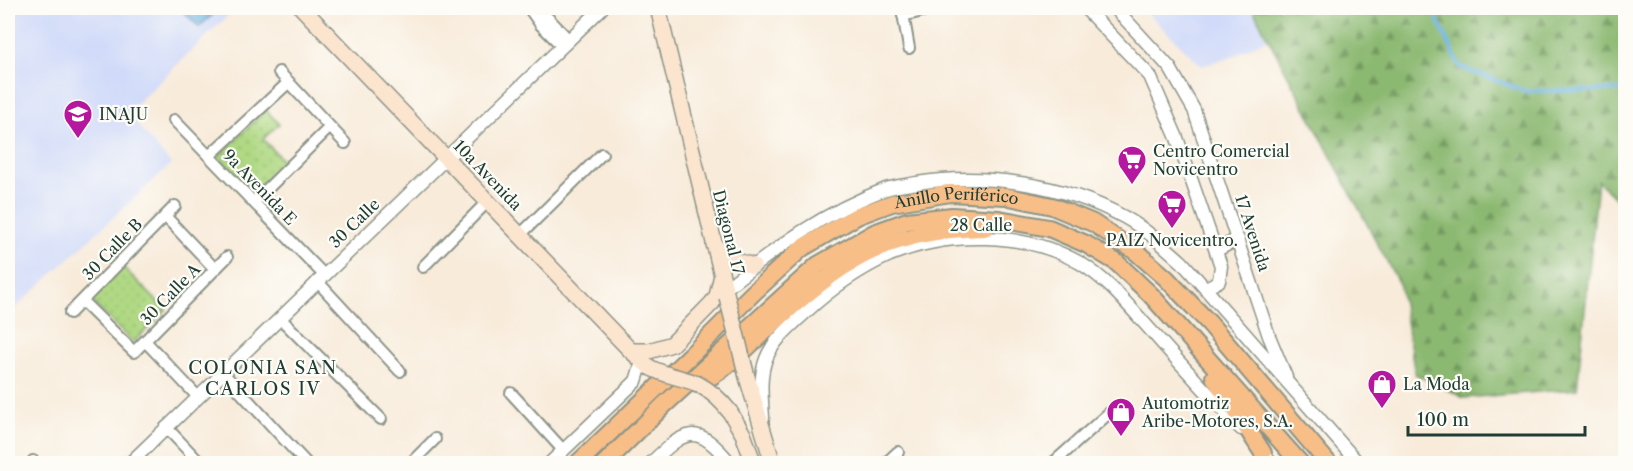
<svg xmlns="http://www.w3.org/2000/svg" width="1633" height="471" font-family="'Libre Caslon Text',serif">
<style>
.built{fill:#d0daf9}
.grass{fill:url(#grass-dots);stroke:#688b5c;stroke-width:1.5}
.forest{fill:url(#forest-firs);stroke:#567b53;stroke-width:1.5}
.water{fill:#6db4e4;stroke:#46788c;stroke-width:1.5}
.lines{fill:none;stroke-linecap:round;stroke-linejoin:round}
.stream{stroke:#6db4e4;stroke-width:4}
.minor-casing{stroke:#8c9487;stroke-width:14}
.tertiary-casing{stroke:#8c9487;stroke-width:15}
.secondary-casing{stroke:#8c9487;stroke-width:18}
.trunk-casing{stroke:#8c9487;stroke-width:20}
.minor{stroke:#fff;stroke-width:10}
.tertiary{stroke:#fff;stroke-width:12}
.secondary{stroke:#fce5cf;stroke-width:15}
.trunk{stroke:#f7be88;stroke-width:16}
.secondary-bridge-casing{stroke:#8c9487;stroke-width:18;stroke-linecap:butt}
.secondary-bridge{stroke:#fce5cf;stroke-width:15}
.labels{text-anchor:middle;stroke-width:4.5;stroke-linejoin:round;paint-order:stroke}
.poi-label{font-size:16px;fill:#1f3d34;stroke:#fdfcf7;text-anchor:start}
.street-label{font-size:16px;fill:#1f3d34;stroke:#fdfcf7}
.neighbourhood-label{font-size:18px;letter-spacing:1.5px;fill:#1f3d34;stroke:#fdfcf7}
</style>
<defs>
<pattern id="grass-dots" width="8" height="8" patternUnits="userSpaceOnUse" patternTransform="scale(1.5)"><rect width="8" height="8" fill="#b0d984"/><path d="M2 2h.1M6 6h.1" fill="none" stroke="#97bb73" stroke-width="1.8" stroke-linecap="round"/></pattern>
<pattern id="forest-firs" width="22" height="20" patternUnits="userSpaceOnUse" patternTransform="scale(1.5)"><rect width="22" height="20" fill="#8cb972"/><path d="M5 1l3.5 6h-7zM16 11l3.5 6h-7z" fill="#72985e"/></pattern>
</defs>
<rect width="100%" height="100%" fill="#fdfcf7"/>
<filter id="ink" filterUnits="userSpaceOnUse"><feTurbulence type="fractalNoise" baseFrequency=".0167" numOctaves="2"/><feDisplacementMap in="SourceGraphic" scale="12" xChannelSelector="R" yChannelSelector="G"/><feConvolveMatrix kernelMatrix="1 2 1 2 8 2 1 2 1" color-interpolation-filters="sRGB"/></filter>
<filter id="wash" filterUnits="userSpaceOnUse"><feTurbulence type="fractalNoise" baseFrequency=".008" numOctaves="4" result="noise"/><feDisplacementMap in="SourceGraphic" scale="24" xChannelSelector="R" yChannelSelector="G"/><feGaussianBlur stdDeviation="1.35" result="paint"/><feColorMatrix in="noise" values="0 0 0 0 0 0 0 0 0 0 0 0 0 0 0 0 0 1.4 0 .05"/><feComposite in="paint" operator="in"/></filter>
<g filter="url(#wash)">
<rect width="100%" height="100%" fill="#f8ebda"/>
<!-- built -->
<path class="built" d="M 8,8 L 236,8 L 127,113 L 171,164 L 8,315 Z
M 1142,8 L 1252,8 L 1269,38 L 1232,57 L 1202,66 Z"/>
<!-- grass -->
<path class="grass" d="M 266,110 L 279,124 L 263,139 L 285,163 L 253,193 L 218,156 Z
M 123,267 L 166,310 L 133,343 L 90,300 Z"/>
<!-- forest -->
<path class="forest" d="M 1252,8 L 1625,8 L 1625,208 L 1598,181 L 1577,389 L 1464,398 L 1415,374 L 1400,286 Z"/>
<!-- water -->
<path class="water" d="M 180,8 L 220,8 L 199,27 Z"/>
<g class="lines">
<!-- stream -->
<path class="stream" d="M 1432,8 L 1460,67 L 1525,91 L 1626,90"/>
</g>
</g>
<g filter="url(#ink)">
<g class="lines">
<!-- minor casing -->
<g class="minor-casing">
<path id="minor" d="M 529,8 L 541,25 L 562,46
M 902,8 L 909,48
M 534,11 L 548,18 L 569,40
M 903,16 L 934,8
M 279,72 L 345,143
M 174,120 L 324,275
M 209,156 L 289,82
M 254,202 L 330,127
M 165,216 L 215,269
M 521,234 L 602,154
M 423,267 L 488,201
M 317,281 L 400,371
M 82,301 L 134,352 L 227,257
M 70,313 L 175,206
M 280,318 L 381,419
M 145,341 L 198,397
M 223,373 L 307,464
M 511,393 L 563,450
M 166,427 L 201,464
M 33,461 L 35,464
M 410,464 L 435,439
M 885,464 L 898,452
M 1052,464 L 1109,413"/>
</g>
<!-- tertiary casing -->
<g class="tertiary-casing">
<path id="tertiary" d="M 1085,8 L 1150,76 L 1177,138 L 1221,266 L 1219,281 L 1206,288
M 1115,8 L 1170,68 L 1194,110 L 1269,336 L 1286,377
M 1217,250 L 1238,239
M 725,289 C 777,247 822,213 886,189 C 896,186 907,185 917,183 C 985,172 1064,184 1124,217 C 1146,229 1164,246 1182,262 L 1359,464
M 763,418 C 762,399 759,377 766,359 C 773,340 793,324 807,311 C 832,288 859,269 890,255 C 948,231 1025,231 1080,263 C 1110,281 1132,310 1155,335 C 1183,367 1212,398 1241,429
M 1257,447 L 1272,464
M 129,464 L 602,8
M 549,464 L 636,381 L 642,362
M 650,464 C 685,430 696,421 731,464"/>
</g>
<!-- secondary casing -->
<g class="secondary-casing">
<path id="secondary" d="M 302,8 L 631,351 L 649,367
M 658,8 L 727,297
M 714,245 L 731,259 L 753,266
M 631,351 L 649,351 L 672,344 L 712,303 L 717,296 L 721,279
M 747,377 L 773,464
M 730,412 L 743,434 L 754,464"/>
</g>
<!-- trunk casing -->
<g class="trunk-casing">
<g id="trunk">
<path d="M 1214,377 L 1263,453"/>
<path d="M 697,384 C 725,372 747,347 769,327 C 841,262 885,230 985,228"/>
<path id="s1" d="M 577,464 L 691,355 L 753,293 L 802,248 L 857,216 L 892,203 L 950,193 L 1005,196 L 1052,206 L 1093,223 L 1135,251 L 1166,278 L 1209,323 L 1329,464"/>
<path d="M 604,464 L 664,405 L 818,265 L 874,233 L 907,221 L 952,216 L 999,219 L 1049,228 L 1086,244 L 1116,262 L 1151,295 L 1301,464"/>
</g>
</g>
<!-- minor -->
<use href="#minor" class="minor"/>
<!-- tertiary -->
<use href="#tertiary" class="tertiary"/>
<!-- secondary -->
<use href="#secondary" class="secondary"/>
<!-- trunk -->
<use href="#trunk" class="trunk"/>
<!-- secondary-bridge casing -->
<g class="secondary-bridge-casing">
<path id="secondary-bridge" d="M 727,297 L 747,377
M 649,367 C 665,376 682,377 698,384 C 711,391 721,400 730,412"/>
</g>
<!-- secondary-bridge -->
<use href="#secondary-bridge" class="secondary-bridge"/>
</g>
</g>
<!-- icons -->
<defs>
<g id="school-pin" transform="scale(1.5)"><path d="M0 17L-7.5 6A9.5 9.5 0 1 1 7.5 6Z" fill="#b5179e" stroke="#fdfcf7"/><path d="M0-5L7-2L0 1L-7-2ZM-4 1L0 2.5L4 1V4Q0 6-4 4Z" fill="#fff"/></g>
<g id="supermarket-pin" transform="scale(1.5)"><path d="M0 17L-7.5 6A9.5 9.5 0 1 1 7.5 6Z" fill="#b5179e" stroke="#fdfcf7"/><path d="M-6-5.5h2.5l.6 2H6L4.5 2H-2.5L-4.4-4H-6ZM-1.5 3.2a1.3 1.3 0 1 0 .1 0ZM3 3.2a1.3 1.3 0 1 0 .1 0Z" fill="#fff"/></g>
<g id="shop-pin" transform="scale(1.5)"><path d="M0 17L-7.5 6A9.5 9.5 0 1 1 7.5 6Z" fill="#b5179e" stroke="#fdfcf7"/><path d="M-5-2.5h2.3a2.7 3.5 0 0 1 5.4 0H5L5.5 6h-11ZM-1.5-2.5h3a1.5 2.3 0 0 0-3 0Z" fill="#fff"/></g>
</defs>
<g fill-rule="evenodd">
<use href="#school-pin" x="78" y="114"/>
<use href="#supermarket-pin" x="1132" y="160"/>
<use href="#supermarket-pin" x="1172" y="204"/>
<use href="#shop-pin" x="1382" y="384"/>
<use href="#shop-pin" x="1121" y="412"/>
</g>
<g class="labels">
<!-- poi labels -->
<g class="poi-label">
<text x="99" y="120">INAJU</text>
<text x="1153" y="157">Centro Comercial<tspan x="1153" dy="18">Novicentro</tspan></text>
<text x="1172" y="246" text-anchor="middle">PAIZ Novicentro.</text>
<text x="1403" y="390">La Moda</text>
<text x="1142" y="409">Automotriz<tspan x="1142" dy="18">Aribe-Motores, S.A.</tspan></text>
</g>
<!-- street labels -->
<g class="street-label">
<text transform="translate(488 175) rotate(46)" y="6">10a Avenida</text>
<text transform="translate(260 187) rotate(46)" y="6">9a Avenida E</text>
<text dy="6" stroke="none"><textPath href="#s1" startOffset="478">Anillo Periférico</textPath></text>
<text transform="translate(354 223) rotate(-44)" y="6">30 Calle</text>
<text x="981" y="231">28 Calle</text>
<text transform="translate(729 232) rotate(76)" y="6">Diagonal 17</text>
<text transform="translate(1253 233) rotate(72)" y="6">17 Avenida</text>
<text transform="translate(112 249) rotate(-46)" y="6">30 Calle B</text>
<text transform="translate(170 294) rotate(-46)" y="6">30 Calle A</text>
</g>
<!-- neighbourhood labels -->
<g class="neighbourhood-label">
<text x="263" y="374">COLONIA SAN<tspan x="263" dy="21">CARLOS IV</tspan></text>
</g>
</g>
<!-- margin -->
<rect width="1633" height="471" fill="none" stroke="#fdfcf7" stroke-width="30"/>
<!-- scale -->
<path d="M1408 426v9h177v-9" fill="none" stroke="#1f3d34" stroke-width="3"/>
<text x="1417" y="426" font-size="18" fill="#1f3d34" stroke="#fdfcf7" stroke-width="4.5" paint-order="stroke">100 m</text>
</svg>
